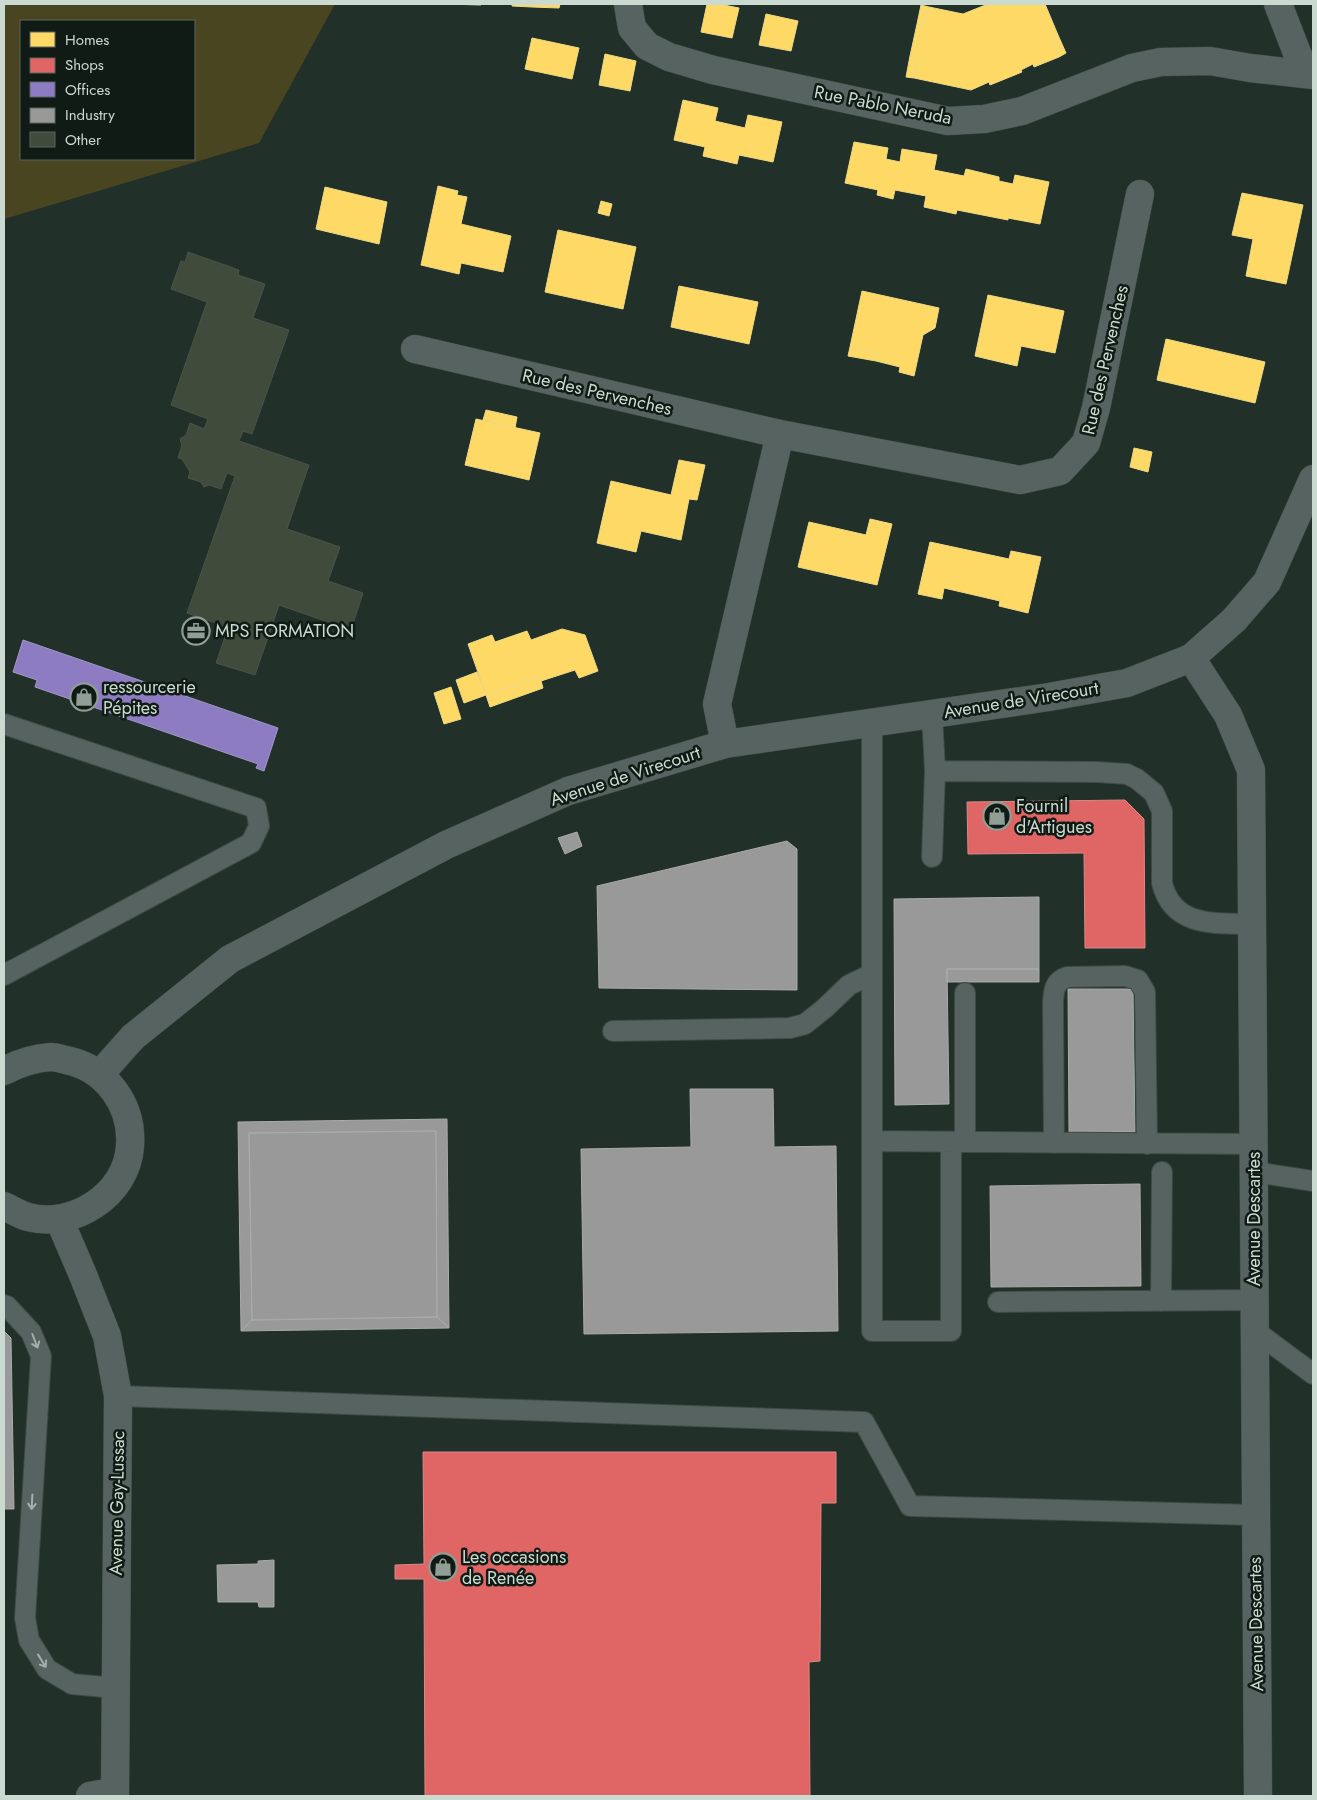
<svg xmlns="http://www.w3.org/2000/svg" width="1317" height="1800" font-family="Jost,sans-serif">
<style>
.green{fill:#4a4521;fill-rule:evenodd}
.homes{fill:#ffd966;stroke:#efd986}
.shops{fill:#e06666;stroke:#da8986}
.offices{fill:#8e7cc3;stroke:#a098c7}
.industry{fill:#999;stroke:#a8acaa}
.building{fill:#404b3c;stroke:#4a534b}
.lines{fill:none;stroke-linecap:round;stroke-linejoin:round}
.service-casing{stroke:#3e4a43;stroke-width:22}
.minor-casing{stroke:#3e4a43;stroke-width:29}
.tertiary-casing{stroke:#3e4a43;stroke-width:29}
.service{stroke:#566361;stroke-width:20}
.minor{stroke:#566361;stroke-width:28}
.tertiary{stroke:#566361;stroke-width:28}
.oneway{stroke:#a2b0a9}
.labels{text-anchor:middle;stroke-width:5;stroke-linejoin:round;paint-order:stroke}
.street-label{font-size:18px;fill:#cbdad0;stroke:#0f1b14}
.poi-label{font-size:18px;fill:#cbdad0;stroke:#0f1b14;text-anchor:start}
</style>
<rect width="100%" height="100%" fill="#213028"/>
<!-- green -->
<path class="green" d="M 4,4 L 335,4 L 259,143 L 4,219 ZM 21,21 L 194,21 L 194,159 L 21,159 Z"/>
<!-- homes -->
<path class="homes" d="M 447,4 L 481,4 L 481,5 Z
M 512,4 L 532,4 L 532,7 L 512,6 Z
M 532,4 L 560,4 L 559,8 L 532,7 Z
M 707,4 L 719,4 L 739,8 L 732,38 L 701,32 Z
M 988,4 L 1045,4 L 1058,35 L 1051,38 L 1059,57 L 1034,67 L 1033,64 L 1021,70 L 1022,72 L 990,85 L 989,82 L 971,90 L 914,78 L 918,58 L 910,56 L 917,24 L 925,26 L 929,7 L 963,14 Z
M 921,5 L 929,7 L 925,26 L 917,24 Z
M 766,14 L 798,21 L 791,51 L 759,45 Z
M 1058,35 L 1066,53 L 1059,57 L 1051,38 Z
M 532,38 L 579,48 L 572,79 L 525,69 Z
M 605,54 L 636,61 L 630,91 L 599,85 Z
M 910,56 L 918,58 L 914,78 L 906,77 Z
M 683,100 L 718,108 L 715,121 L 745,128 L 748,115 L 782,122 L 773,162 L 739,155 L 737,164 L 703,156 L 705,147 L 674,140 Z
M 854,142 L 888,148 L 886,159 L 900,162 L 902,149 L 937,155 L 934,170 L 964,176 L 966,169 L 999,177 L 999,181 L 1013,184 L 1015,175 L 1049,182 L 1040,224 L 1008,218 L 1008,220 L 957,210 L 956,214 L 924,207 L 926,196 L 895,190 L 893,199 L 877,195 L 878,190 L 845,183 Z
M 438,186 L 458,191 L 457,195 L 467,197 L 461,224 L 511,236 L 503,272 L 461,263 L 459,274 L 421,265 Z
M 325,187 L 387,202 L 379,244 L 316,229 Z
M 1242,193 L 1303,205 L 1286,284 L 1246,276 L 1253,239 L 1232,235 Z
M 601,201 L 612,204 L 609,216 L 598,213 Z
M 558,230 L 636,247 L 623,309 L 545,292 Z
M 679,286 L 758,302 L 749,344 L 671,327 Z
M 862,291 L 939,308 L 935,328 L 923,335 L 914,376 L 899,372 L 900,367 L 876,361 L 878,353 L 850,347 Z
M 988,295 L 1064,311 L 1055,353 L 1021,346 L 1017,366 L 975,356 Z
M 1166,339 L 1265,362 L 1255,403 L 1157,380 Z
M 850,347 L 878,353 L 876,361 L 848,356 Z
M 486,410 L 517,417 L 515,428 L 483,420 Z
M 476,419 L 540,433 L 529,480 L 465,465 Z
M 1134,448 L 1152,452 L 1148,472 L 1130,467 Z
M 679,460 L 705,465 L 697,500 L 689,499 L 681,540 L 641,531 L 636,552 L 597,543 L 611,481 L 671,495 Z
M 870,519 L 892,524 L 877,585 L 798,567 L 809,522 L 866,535 Z
M 930,542 L 1009,559 L 1011,551 L 1041,557 L 1028,613 L 999,606 L 1000,601 L 944,588 L 942,599 L 918,594 Z
M 562,629 L 585,635 L 598,671 L 579,678 L 575,670 L 541,681 L 540,677 L 486,695 L 468,644 L 492,635 L 495,642 L 527,631 L 531,640 Z
M 477,672 L 486,695 L 464,703 L 456,680 Z
M 540,677 L 543,688 L 490,707 L 486,695 Z
M 451,687 L 461,719 L 444,724 L 434,693 Z"/>
<!-- shops -->
<path class="shops" d="M 1125,800 L 1144,819 L 1145,948 L 1085,948 L 1084,853 L 968,854 L 967,802 Z
M 423,1452 L 836,1452 L 836,1503 L 821,1503 L 820,1661 L 809,1662 L 810,1796 L 425,1796 L 424,1579 L 395,1579 L 395,1565 L 424,1564 Z"/>
<!-- offices -->
<path class="offices" d="M 23,640 L 278,728 L 264,771 L 256,768 L 258,764 L 35,687 L 37,680 L 13,672 Z"/>
<!-- industry -->
<path class="industry" d="M 577,832 L 582,846 L 565,854 L 558,838 Z
M 787,841 L 797,849 L 797,990 L 599,988 L 597,886 Z
M 1039,897 L 1039,969 L 947,969 L 949,1104 L 895,1105 L 894,899 Z
M 947,969 L 1039,969 L 1039,982 L 947,982 Z
M 1068,989 L 1133,989 L 1135,1132 L 1069,1132 Z
M 690,1089 L 773,1089 L 774,1147 L 836,1146 L 838,1331 L 584,1334 L 581,1149 L 691,1147 Z
M 447,1119 L 449,1328 L 437,1317 L 436,1131 L 249,1133 L 252,1320 L 241,1331 L 238,1122 Z
M 436,1131 L 437,1317 L 252,1320 L 249,1133 Z
M 1140,1184 L 1141,1286 L 991,1287 L 990,1186 Z
M 437,1317 L 449,1328 L 241,1331 L 252,1320 Z
M 4,1331 L 11,1338 L 14,1509 L 4,1509 Z
M 274,1560 L 274,1607 L 259,1607 L 258,1602 L 218,1602 L 217,1565 L 258,1564 L 258,1561 Z"/>
<!-- building -->
<path class="building" d="M 188,252 L 239,270 L 238,275 L 265,284 L 253,318 L 289,330 L 252,434 L 243,431 L 239,441 L 309,465 L 287,529 L 340,547 L 328,581 L 363,593 L 351,630 L 279,605 L 255,675 L 216,663 L 225,637 L 217,635 L 221,625 L 187,613 L 235,476 L 227,473 L 221,489 L 209,485 L 204,487 L 201,482 L 188,478 L 190,472 L 182,459 L 178,458 L 182,445 L 180,439 L 186,435 L 190,423 L 204,429 L 208,419 L 171,405 L 207,302 L 171,289 L 181,261 L 185,262 Z"/>
<g class="lines">
<!-- service casing -->
<g class="service-casing">
<path id="service" d="M 872,722 L 872,1331 L 951,1331 L 951,1142
M 4,724 L 256,808 L 259,826 L 251,843 L 4,975
M 935,771 L 1097,772 L 1127,774 L 1137,779 L 1154,793 L 1162,811 L 1162,883 C 1173,928 1216,923 1253,924
M 932,857 L 935,771 L 932,714
M 965,993 L 965,1142
M 613,1031 L 790,1028 L 805,1024 L 825,1008 L 849,985 L 872,974
M 872,1141 L 1254,1144
M 1054,1143 L 1053,1001 C 1054,989 1055,981 1067,977 L 1125,976 L 1138,980 L 1145,992 L 1147,1144
M 1254,1172 L 1313,1181
M 1161,1301 L 1162,1172
M 998,1302 L 1254,1300
M 4,1305 L 7,1306 L 31,1332 L 41,1356 L 25,1618 L 29,1640 L 47,1669 L 72,1684 L 115,1688
M 1254,1330 L 1313,1374
M 118,1396 L 864,1422 L 910,1506 L 1255,1515"/>
</g>
<!-- minor casing -->
<g class="minor-casing">
<path id="minor" d="M 628,4 L 632,28 L 647,46 L 669,57 L 713,70 L 948,121 L 984,119 L 1022,111 L 1132,68 L 1161,62 L 1210,61 L 1250,68 L 1313,75
M 1278,4 L 1299,58 L 1313,75
M 415,349 L 780,434 L 1020,480 L 1060,471 L 1086,443 L 1096,408 L 1140,194
M 1191,658 L 1228,715 L 1251,770 L 1258,1796
M 725,744 L 717,704 L 780,434
M 59,1219 L 83,1275 L 107,1336 L 118,1396 L 115,1796
M 90,1796 L 115,1791"/>
</g>
<!-- tertiary casing -->
<g class="tertiary-casing">
<path id="tertiary" d="M 4,1071 C 19,1063 34,1058 51,1057 C 56,1057 61,1059 66,1060 C 106,1068 133,1105 130,1146 C 127,1195 73,1229 28,1217 C 20,1215 11,1209 4,1206
M 100,1074 L 133,1037 L 230,959 L 446,845 L 568,791 L 725,744 L 1049,697 L 1127,683 L 1191,658 L 1234,620 L 1267,582 L 1313,479"/>
</g>
<!-- service -->
<use href="#service" class="service"/>
<!-- minor -->
<use href="#minor" class="minor"/>
<!-- tertiary -->
<use href="#tertiary" class="tertiary"/>
</g>
<!-- one-way arrows -->
<defs><path id="oneway-shaft" d="M-6 0H5M1.5-3L5.5 0L1.5 3" fill="none" stroke-width="1.6" stroke-linecap="round" stroke-linejoin="round" transform="scale(1.25)"/></defs>
<g class="oneway">
<use href="#oneway-shaft" transform="translate(35 1341) rotate(69)"/>
<use href="#oneway-shaft" transform="translate(32 1502) rotate(93)"/>
<use href="#oneway-shaft" transform="translate(42 1661) rotate(58)"/>
</g>
<!-- icons -->
<defs>
<g id="office-ring" transform="scale(1.4375)"><circle r="9.5" fill="#0f1b14" stroke="#909e95" stroke-width="1.5"/><path d="M-6-3h4V-5.5h4V-3h4V5H-6ZM-1-4.5V-3h2v-1.5ZM-6 0V1H6V0Z" fill="#909e95"/></g>
<g id="shop-ring" transform="scale(1.4375)"><circle r="9.5" fill="#0f1b14" stroke="#909e95" stroke-width="1.5"/><path d="M-5-2.5h2.3a2.7 3.5 0 0 1 5.4 0H5L5.5 6h-11ZM-1.5-2.5h3a1.5 2.3 0 0 0-3 0Z" fill="#909e95"/></g>
</defs>
<g fill-rule="evenodd">
<use href="#office-ring" x="196" y="631"/>
<use href="#shop-ring" x="84" y="697"/>
<use href="#shop-ring" x="997" y="816"/>
<use href="#shop-ring" x="443" y="1567"/>
</g>
<g class="labels">
<!-- street labels -->
<g class="street-label">
<text transform="translate(883 105) rotate(11)" y="6">Rue Pablo Neruda</text>
<text transform="translate(1105 360) rotate(-77)" y="6">Rue des Pervenches</text>
<text transform="translate(597 392) rotate(13)" y="6">Rue des Pervenches</text>
<text transform="translate(1021 700) rotate(-9)" y="6">Avenue de Virecourt</text>
<text transform="translate(625 776) rotate(-18)" y="6">Avenue de Virecourt</text>
<text transform="translate(1254 1219) rotate(-90)" y="6">Avenue Descartes</text>
<text transform="translate(117 1503) rotate(-89)" y="6">Avenue Gay-Lussac</text>
<text transform="translate(1256 1624) rotate(-91)" y="6">Avenue Descartes</text>
</g>
<!-- poi labels -->
<g class="poi-label">
<text x="215" y="637">MPS FORMATION</text>
<text x="103" y="693">ressourcerie<tspan x="103" dy="21">Pépites</tspan></text>
<text x="1016" y="812">Fournil<tspan x="1016" dy="21">d'Artigues</tspan></text>
<text x="462" y="1563">Les occasions<tspan x="462" dy="21">de Renée</tspan></text>
</g>
</g>
<!-- border -->
<rect width="1317" height="1800" fill="none" stroke="#cbdad0" stroke-width="10"/>
<!-- legend -->
<rect x="20" y="20" width="175" height="140" fill="#0f1b14" stroke="#5a675f"/>
<rect x="30" y="32" width="25" height="15" fill="#ffd966" stroke="#5a675f"/>
<text x="65" y="45" font-size="15" fill="#cbdad0">Homes</text>
<rect x="30" y="58" width="25" height="15" fill="#e06666" stroke="#5a675f"/>
<text x="65" y="70" font-size="15" fill="#cbdad0">Shops</text>
<rect x="30" y="82" width="25" height="15" fill="#8e7cc3" stroke="#5a675f"/>
<text x="65" y="95" font-size="15" fill="#cbdad0">Offices</text>
<rect x="30" y="108" width="25" height="15" fill="#999999" stroke="#5a675f"/>
<text x="65" y="120" font-size="15" fill="#cbdad0">Industry</text>
<rect x="30" y="132" width="25" height="15" fill="#404b3c" stroke="#5a675f"/>
<text x="65" y="145" font-size="15" fill="#cbdad0">Other</text>
</svg>
